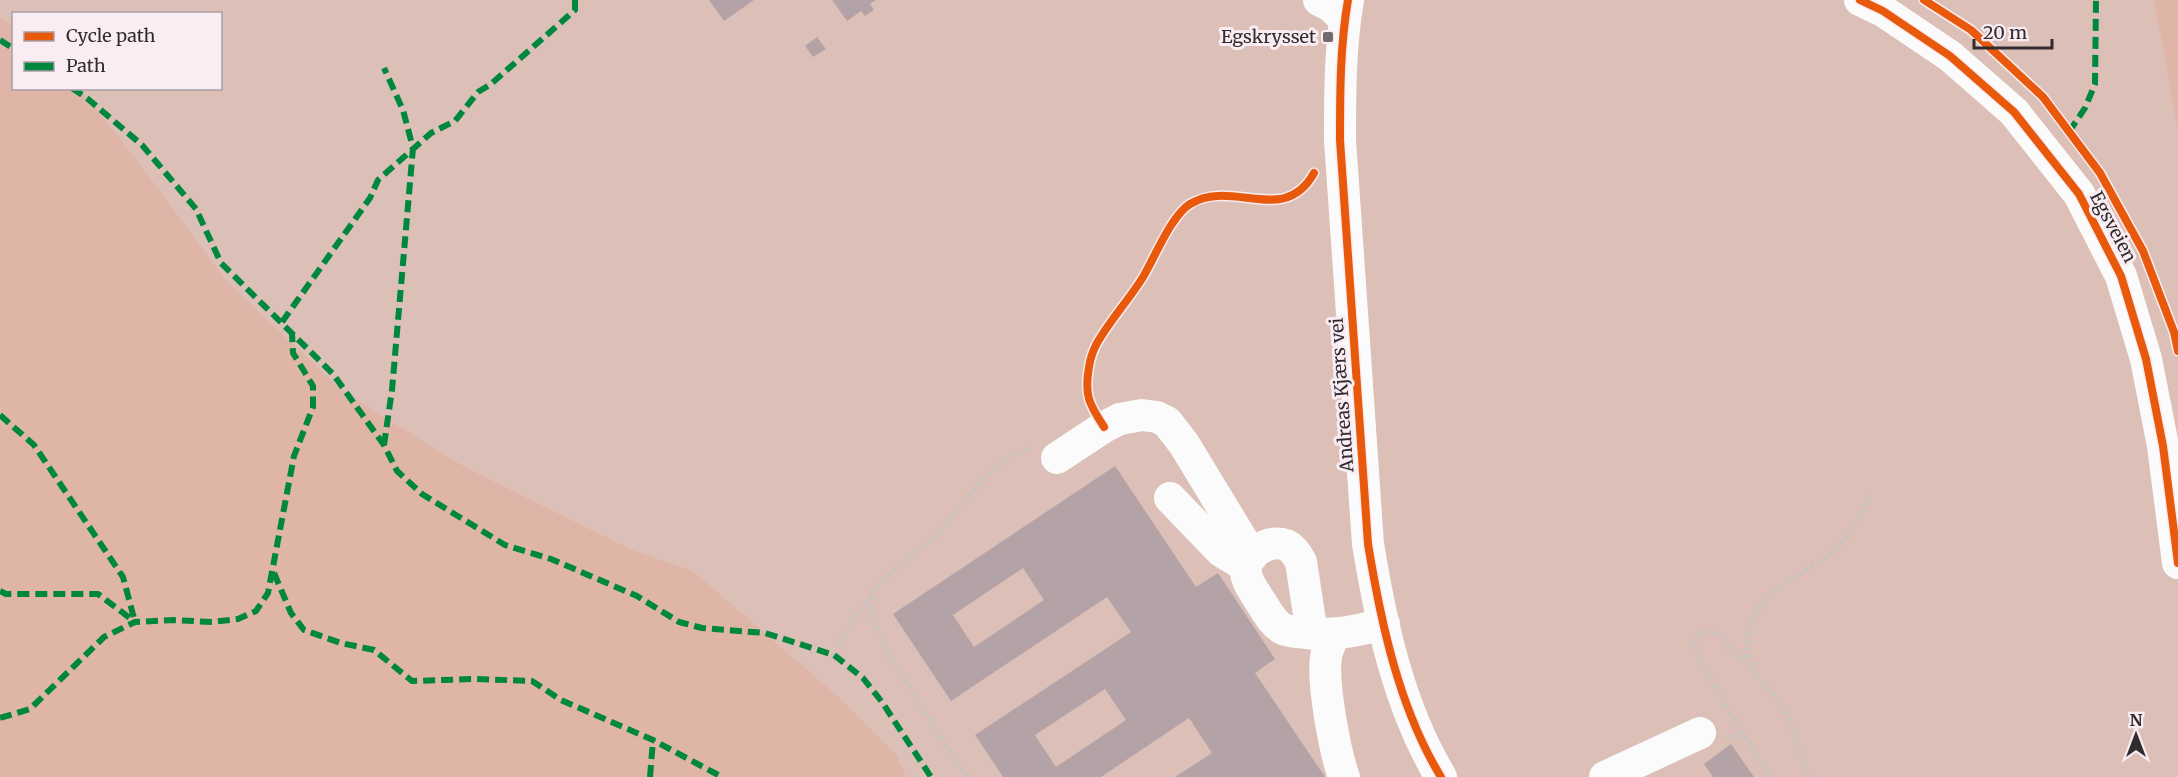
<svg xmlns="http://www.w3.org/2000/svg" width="2178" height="777" font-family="Merriweather,serif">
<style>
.green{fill:#dcc0b7;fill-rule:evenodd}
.forest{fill:#deb5a7}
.building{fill:#b4a3a6;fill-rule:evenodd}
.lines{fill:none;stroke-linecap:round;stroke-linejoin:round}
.path{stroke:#c5c3c4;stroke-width:4;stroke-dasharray:3 4.5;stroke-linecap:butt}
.minor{stroke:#fcfbfb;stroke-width:32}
.quiet{stroke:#00873e;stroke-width:6;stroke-dasharray:12 6;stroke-linecap:butt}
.cycleway-casing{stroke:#faecf3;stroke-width:11}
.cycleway{stroke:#e8590c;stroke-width:8}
.poi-dot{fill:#716b6e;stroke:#faecf3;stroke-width:2}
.labels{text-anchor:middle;stroke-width:6;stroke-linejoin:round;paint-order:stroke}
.poi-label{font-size:18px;fill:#302b2e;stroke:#faecf3;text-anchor:end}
.street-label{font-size:18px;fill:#302b2e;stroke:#faecf3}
</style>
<rect width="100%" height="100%" fill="#e9e2e6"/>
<!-- green -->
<path class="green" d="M 0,0 L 2178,0 L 2178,777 L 0,777 ZM 14,14 L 220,14 L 220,88 L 14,88 Z"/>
<!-- forest -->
<path class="forest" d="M 2154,0 L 2178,0 L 2178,130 Z
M 0,17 L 13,25 L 14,88 L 80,89 L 136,159 L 229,284 L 344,392 L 468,469 L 630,549 L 694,572 L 841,699 L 897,756 L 906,777 L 0,777 Z"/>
<!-- building -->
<path class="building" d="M 709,0 L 754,0 L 724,21 Z
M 832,0 L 876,0 L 870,4 L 874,10 L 865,16 L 861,11 L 847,21 Z
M 817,37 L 826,49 L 813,57 L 805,46 Z
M 1115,466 L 1196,587 L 1218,573 L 1275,659 L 1255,673 L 1325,777 L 1175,777 L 1212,753 L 1189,718 L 1101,777 L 1003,777 L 975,735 L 1131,632 L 1107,597 L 951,701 L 893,614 ZM 1023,568 L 1044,600 L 974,647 L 953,615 ZM 1105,689 L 1126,720 L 1056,767 L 1035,735 Z
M 1731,744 L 1754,777 L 1713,777 L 1704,764 Z"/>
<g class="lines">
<!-- path -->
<path class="path" d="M 870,598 L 872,614 L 890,658 L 967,777
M 834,655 L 853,618 L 870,597 L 879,582 L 937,535 L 993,467 L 1030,447
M 1748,656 L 1740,658 L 1731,650 L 1722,635 L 1705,631 L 1696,636 L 1694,647 L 1701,665 L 1770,777
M 1728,736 L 1732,738 L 1743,732
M 1810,777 C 1799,754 1795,727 1781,705 C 1769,688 1753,678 1749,656 C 1736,597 1799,580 1834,550 C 1851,535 1862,514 1871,493"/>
<!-- minor -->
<path class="minor" d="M 1319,0 L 1332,7 L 1344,19
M 1348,0 C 1340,46 1340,93 1340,140 L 1368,544 C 1381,623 1399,708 1441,777
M 1860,0 L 1883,11 L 1950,56 L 2014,112 L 2079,194 L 2121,276 L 2146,359 L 2163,446 L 2178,563
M 1057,458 L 1104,427 L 1120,419 L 1142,415 L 1157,417 L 1167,422 L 1184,444 L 1252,556
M 1170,498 L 1221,551 L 1246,566
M 1312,634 L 1301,562 C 1298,556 1293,548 1286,545 C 1271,539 1249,551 1246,567 C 1244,579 1254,591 1260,601 C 1266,610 1273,624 1283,629 C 1290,632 1299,632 1306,633 C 1335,636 1356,631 1384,624
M 1334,635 C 1331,642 1327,649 1326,657 C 1322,682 1335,753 1344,777
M 1605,777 L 1700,733"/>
<!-- quiet -->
<path class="quiet" d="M 0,40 L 14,49
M 72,88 L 88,99 L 142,145 L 196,209 L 221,263 L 333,374 L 384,445 L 397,471 L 422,494 L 505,545 L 551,559 L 637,596 L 679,622 L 702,628 L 765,633 L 834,655 L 863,678 L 882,702 L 931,777
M 2069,132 L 2085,108 L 2095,84 L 2096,0
M 282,322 L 370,198 L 378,180 L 431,133 L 455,121 L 478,92 L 491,84 L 575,10 L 575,0
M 0,415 L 34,445 L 123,577 L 135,622
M 384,445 L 392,390 L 413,148 L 403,110 L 384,68
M 274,573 L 291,613 L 304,630 L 341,643 L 374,650 L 412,681 L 475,679 L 532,681 L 561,700 L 653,740 L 722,777
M 0,591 L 6,594 L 98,594 L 135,622
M 0,718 L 30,709 L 104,637 L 135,622 L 173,620 L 212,622 L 238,619 L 256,611 L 268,593 L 294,456 L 313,407 L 313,386 L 293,353 L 292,333
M 650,777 L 653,740"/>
<!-- cycleway casing -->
<g class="cycleway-casing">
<path id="cycleway" d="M 1348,0 C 1340,46 1340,93 1340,140 L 1368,544 C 1381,623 1399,708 1441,777
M 1860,0 L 1883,11 L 1950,56 L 2014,112 L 2079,194 L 2121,276 L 2146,359 L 2163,446 L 2178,563
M 1924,0 L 1971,30 L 2043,97 L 2100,173 L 2143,251 L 2174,332 L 2178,351
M 1104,427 C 1089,404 1084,395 1089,367 C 1090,360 1093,351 1096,345 C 1109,321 1129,300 1143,277 C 1155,257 1171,216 1190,204 C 1232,178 1284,227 1314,173"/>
</g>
<!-- cycleway -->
<use href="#cycleway" class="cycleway"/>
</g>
<!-- markers -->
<rect class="poi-dot" x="1322" y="31" width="12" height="12" rx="3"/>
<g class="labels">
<!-- poi labels -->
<g class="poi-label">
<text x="1316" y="43">Egskrysset</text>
</g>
<!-- street labels -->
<g class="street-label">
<text transform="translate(2113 227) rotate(62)" y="6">Egsveien</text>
<text transform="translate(1342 395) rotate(-94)" y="6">Andreas Kjærs vei</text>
</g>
</g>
<!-- legend -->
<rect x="12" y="12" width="210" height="78" fill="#faecf3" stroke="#a99fa4" stroke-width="1.5"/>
<rect x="24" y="32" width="30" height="9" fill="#e8590c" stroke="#a99fa4" stroke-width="1.5"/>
<text x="66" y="42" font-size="18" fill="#302b2e">Cycle path</text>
<rect x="24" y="62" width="30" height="9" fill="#00873e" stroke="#a99fa4" stroke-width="1.5"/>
<text x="66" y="72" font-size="18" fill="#302b2e">Path</text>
<!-- north arrow -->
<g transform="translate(2136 735)" stroke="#faecf3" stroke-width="4.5" paint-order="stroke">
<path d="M0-4.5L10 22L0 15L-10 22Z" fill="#302b2e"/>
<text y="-9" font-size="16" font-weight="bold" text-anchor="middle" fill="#302b2e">N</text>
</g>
<!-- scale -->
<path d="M1974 39v9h78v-9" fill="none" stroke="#302b2e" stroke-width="3"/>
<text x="1983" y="39" font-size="18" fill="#302b2e" stroke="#faecf3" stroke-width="4.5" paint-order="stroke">20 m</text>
</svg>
